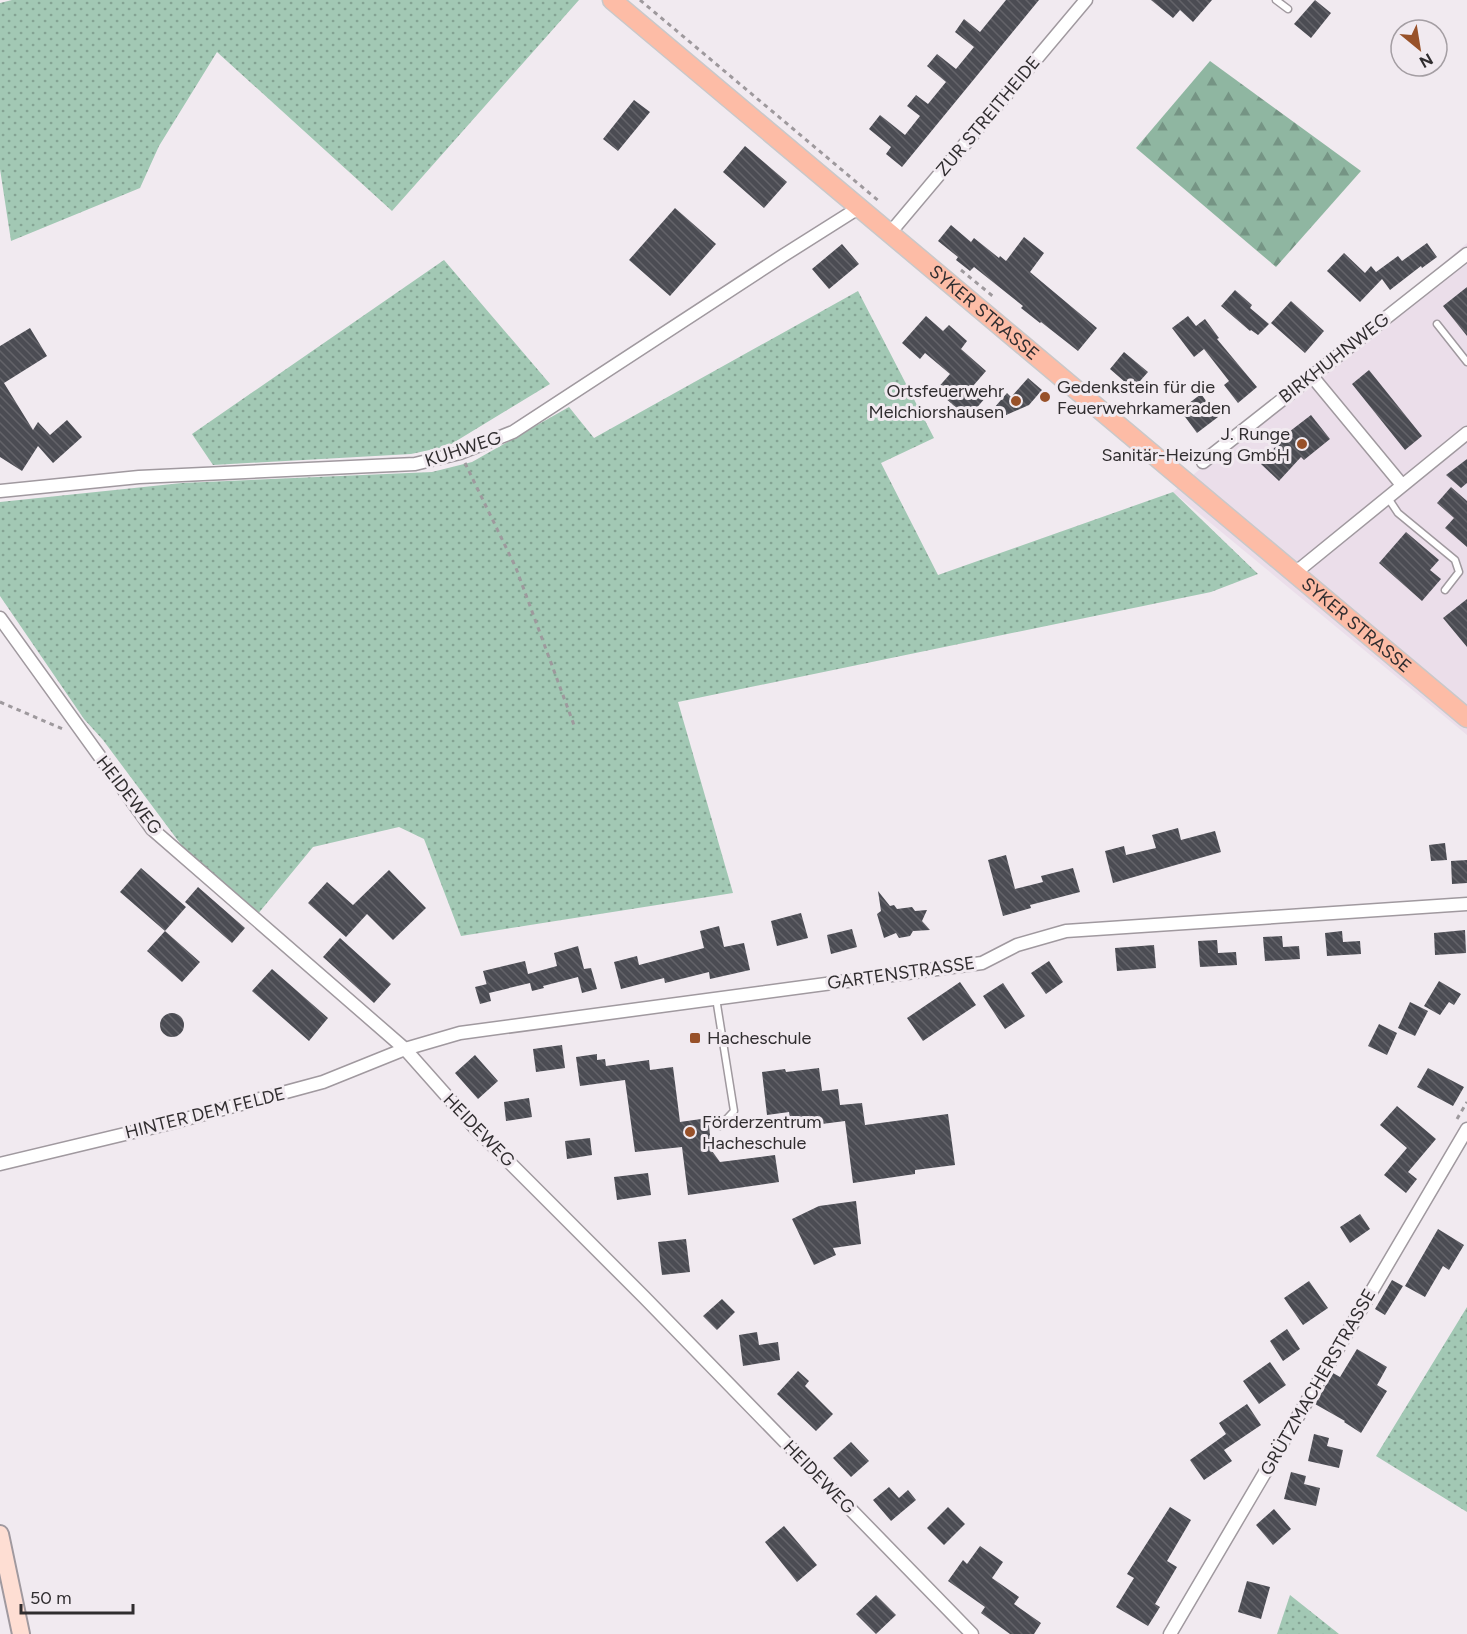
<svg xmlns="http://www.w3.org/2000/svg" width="1467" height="1634" font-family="Figtree,sans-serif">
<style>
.built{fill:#ebdeea}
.grass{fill:url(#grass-dots)}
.forest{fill:url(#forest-firs)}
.building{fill:url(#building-back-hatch)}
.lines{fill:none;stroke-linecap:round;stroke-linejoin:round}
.lane-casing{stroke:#a0999f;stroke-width:9}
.street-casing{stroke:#a0999f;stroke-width:15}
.secondary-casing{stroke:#a0999f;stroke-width:20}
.primary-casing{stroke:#c9c8c9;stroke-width:21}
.path{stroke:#9e999d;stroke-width:3;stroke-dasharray:4.5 4.5;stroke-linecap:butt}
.lane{stroke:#fff;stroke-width:6}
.street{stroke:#fff;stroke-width:12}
.secondary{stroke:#feded3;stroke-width:16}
.primary{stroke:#fdbca6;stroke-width:18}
.poi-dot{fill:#985129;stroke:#f1eaf0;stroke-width:2}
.labels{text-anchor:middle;stroke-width:6;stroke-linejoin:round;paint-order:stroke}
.street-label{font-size:18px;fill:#302d2f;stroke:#f1eaf0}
.poi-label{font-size:18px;fill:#302d2f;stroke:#f1eaf0;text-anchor:start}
</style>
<defs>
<pattern id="grass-dots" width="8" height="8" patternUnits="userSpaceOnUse" patternTransform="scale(1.5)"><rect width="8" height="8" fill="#a2c8b4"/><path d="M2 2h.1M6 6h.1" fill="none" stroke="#84a393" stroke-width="1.8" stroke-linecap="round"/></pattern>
<pattern id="forest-firs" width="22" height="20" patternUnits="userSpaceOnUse" patternTransform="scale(1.5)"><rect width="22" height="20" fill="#8fb6a1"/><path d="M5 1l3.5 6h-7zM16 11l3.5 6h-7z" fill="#759484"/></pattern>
<pattern id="building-back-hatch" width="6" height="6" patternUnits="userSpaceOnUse" patternTransform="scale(1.5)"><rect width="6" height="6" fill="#4b4c53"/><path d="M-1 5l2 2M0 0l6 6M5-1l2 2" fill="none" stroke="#636369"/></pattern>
</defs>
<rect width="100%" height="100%" fill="#f1eaf0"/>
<!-- built -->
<path class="built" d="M 1467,243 L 1467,735 L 1173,492 Z"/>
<!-- grass -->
<path class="grass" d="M 12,0 L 579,0 L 392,211 L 217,52 L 159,146 L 140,188 L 11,241 L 0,169 L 0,3 Z
M 444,260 L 550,384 L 448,446 L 411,454 L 213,465 L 192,434 Z
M 858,291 L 934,438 L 881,463 L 938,575 L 1173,492 L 1258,574 L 1211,592 L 678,702 L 733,893 L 461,936 L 424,839 L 399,827 L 313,847 L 257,915 L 185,850 L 103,740 L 84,719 L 0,596 L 0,502 L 182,483 L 432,472 L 472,462 L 569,407 L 594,438 Z
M 1467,1307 L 1467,1512 L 1376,1456 Z
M 1290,1595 L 1339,1634 L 1277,1634 Z"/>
<!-- forest -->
<path class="forest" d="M 1210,61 L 1361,171 L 1276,267 L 1136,148 Z"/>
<!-- building -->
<path class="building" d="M 1006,0 L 1039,0 L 902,167 L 886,154 L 891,147 L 869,129 L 880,115 L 905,135 L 920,116 L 907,106 L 916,95 L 928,104 L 946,82 L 927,66 L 937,54 L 956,69 L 974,47 L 955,32 L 964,19 L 980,32 Z
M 1151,0 L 1212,0 L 1193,22 L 1180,10 L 1173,18 Z
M 1315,0 L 1331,13 L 1311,38 L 1294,24 Z
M 634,100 L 650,112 L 618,151 L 603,139 Z
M 745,146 L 787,182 L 764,208 L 723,172 Z
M 675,208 L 716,244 L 670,296 L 629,260 Z
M 951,225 L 971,242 L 974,238 L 999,258 L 1000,256 L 1006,261 L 1024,237 L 1044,253 L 1030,272 L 1097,328 L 1078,351 L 1041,322 L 1040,323 L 1021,308 L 1023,306 L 974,267 L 970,271 L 956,260 L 958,257 L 938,241 Z
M 1427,243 L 1437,257 L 1422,268 L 1421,266 L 1390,290 L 1382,279 L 1360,302 L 1327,271 L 1344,253 L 1365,273 L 1371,266 L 1376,272 L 1398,256 L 1402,261 Z
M 842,244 L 859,264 L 829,289 L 812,269 Z
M 1467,287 L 1467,336 L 1443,306 Z
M 1235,290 L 1252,305 L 1250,308 L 1269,324 L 1258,335 L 1251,330 L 1250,331 L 1221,306 Z
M 1291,301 L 1324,331 L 1305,353 L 1271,323 Z
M 926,316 L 943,331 L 949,325 L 967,341 L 961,349 L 986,371 L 973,386 L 986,397 L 968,418 L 936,390 L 950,374 L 925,353 L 920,359 L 902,343 Z
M 1188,316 L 1196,326 L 1205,319 L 1219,338 L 1217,339 L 1257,387 L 1238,403 L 1224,385 L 1229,381 L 1204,349 L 1194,357 L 1172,328 Z
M 30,328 L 47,356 L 4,383 L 33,430 L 38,422 L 50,435 L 67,420 L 82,437 L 53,463 L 38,446 L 22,471 L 0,457 L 0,346 Z
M 1124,352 L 1148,372 L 1133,389 L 1110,369 Z
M 1369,370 L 1422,436 L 1405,450 L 1352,384 Z
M 1028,378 L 1042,390 L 1029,405 L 1004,416 L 994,408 L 1007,393 L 1011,397 Z
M 1201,394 L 1218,417 L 1197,433 L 1180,410 Z
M 1311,415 L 1330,439 L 1304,460 L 1301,457 L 1279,481 L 1261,464 L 1285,435 Z
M 1467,459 L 1467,483 L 1461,488 L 1446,475 Z
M 1451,487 L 1467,501 L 1467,547 L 1445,528 L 1454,518 L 1437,503 Z
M 1406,532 L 1439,560 L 1430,570 L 1441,579 L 1422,601 L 1379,563 Z
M 1467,599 L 1467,647 L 1443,618 Z
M 1178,828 L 1181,840 L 1215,831 L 1221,852 L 1113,883 L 1105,851 L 1124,846 L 1126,855 L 1156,848 L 1152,835 Z
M 1445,843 L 1447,860 L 1431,861 L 1429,845 Z
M 1006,855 L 1015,889 L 1043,882 L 1041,876 L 1073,868 L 1080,892 L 1030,905 L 1031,908 L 1003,916 L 988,860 Z
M 1467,860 L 1467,883 L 1452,884 L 1451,861 Z
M 141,868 L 186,907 L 165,931 L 120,892 Z
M 389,870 L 426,908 L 393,940 L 367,914 L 346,937 L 308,903 L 327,882 L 353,905 Z
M 198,887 L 245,928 L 232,943 L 185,902 Z
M 878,891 L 890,906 L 894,905 L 897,909 L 912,907 L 915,911 L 927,910 L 922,921 L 930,930 L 913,931 L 910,936 L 899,938 L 896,933 L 884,938 L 877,914 L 881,911 Z
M 801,913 L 808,938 L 777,946 L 771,921 Z
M 719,926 L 724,947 L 744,943 L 750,970 L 710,979 L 709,972 L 665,983 L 664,978 L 621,989 L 614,962 L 637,956 L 639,965 L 704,948 L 700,931 Z
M 852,929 L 857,947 L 831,954 L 827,935 Z
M 1465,930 L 1466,953 L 1435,955 L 1434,933 Z
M 165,931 L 200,962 L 182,982 L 147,951 Z
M 1342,931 L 1343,942 L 1360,941 L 1361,954 L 1327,956 L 1325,933 Z
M 1282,936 L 1283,947 L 1299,946 L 1300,959 L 1265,961 L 1263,937 Z
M 340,938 L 391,984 L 374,1003 L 323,957 Z
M 1217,940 L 1218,953 L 1236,952 L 1237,965 L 1200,967 L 1198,941 Z
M 1154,945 L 1156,968 L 1117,971 L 1115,948 Z
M 578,946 L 584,969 L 591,968 L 597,989 L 582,993 L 578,977 L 543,986 L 544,988 L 532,991 L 530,983 L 489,993 L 483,971 L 525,961 L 528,974 L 557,966 L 554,953 Z
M 1049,961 L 1063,982 L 1046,994 L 1031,973 Z
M 272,969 L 328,1018 L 309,1041 L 252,991 Z
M 1439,981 L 1461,994 L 1454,1005 L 1449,1002 L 1440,1015 L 1424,1006 Z
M 960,982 L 976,1005 L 923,1041 L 907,1018 Z
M 1003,983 L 1025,1016 L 1005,1029 L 983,996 Z
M 487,984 L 491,1001 L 480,1004 L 475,987 Z
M 1410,1002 L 1428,1011 L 1415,1036 L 1398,1028 Z
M160 1025a12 12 0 1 1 24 0a12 12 0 1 1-24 0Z
M 1379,1024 L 1397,1033 L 1387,1055 L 1368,1046 Z
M 562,1045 L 565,1068 L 536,1072 L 533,1049 Z
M 597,1054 L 597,1060 L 605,1059 L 606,1066 L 649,1060 L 650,1070 L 673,1067 L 680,1122 L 708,1118 L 712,1151 L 720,1162 L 775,1155 L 779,1182 L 688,1195 L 682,1147 L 635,1152 L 625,1080 L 580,1086 L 576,1057 Z
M 475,1055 L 498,1081 L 478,1099 L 455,1073 Z
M 819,1068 L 822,1091 L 838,1089 L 840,1105 L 862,1103 L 865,1125 L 948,1114 L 955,1165 L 915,1170 L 915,1174 L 853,1183 L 845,1121 L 791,1128 L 789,1112 L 767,1115 L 762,1072 L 785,1069 L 786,1072 Z
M 1428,1068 L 1464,1087 L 1453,1106 L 1417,1087 Z
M 529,1098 L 532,1117 L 506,1121 L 504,1102 Z
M 1397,1106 L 1436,1139 L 1408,1172 L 1417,1179 L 1406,1193 L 1384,1175 L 1407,1148 L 1380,1125 Z
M 590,1138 L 592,1155 L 567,1159 L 565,1141 Z
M 648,1173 L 651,1195 L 617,1200 L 614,1177 Z
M 856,1201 L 861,1244 L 833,1248 L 836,1255 L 814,1265 L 792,1219 L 819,1206 Z
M 1360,1214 L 1370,1229 L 1350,1243 L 1340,1227 Z
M 1438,1229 L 1464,1245 L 1449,1270 L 1443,1266 L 1425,1297 L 1405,1286 Z
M 686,1239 L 690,1272 L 662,1275 L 658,1242 Z
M 1392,1280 L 1403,1286 L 1385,1315 L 1375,1309 Z
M 1309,1281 L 1328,1308 L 1303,1325 L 1284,1298 Z
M 722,1299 L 735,1312 L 717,1330 L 703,1316 Z
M 1287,1329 L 1300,1349 L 1283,1361 L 1270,1341 Z
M 757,1332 L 759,1345 L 778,1342 L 780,1360 L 743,1366 L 739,1335 Z
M 1357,1349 L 1387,1367 L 1377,1385 L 1387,1391 L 1361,1433 L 1344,1422 L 1345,1421 L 1315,1404 L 1333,1373 L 1340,1377 Z
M 1270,1362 L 1286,1385 L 1259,1404 L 1243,1381 Z
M 798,1371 L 809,1381 L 805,1386 L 833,1414 L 816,1431 L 777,1394 Z
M 1247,1404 L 1261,1425 L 1224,1450 L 1232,1461 L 1204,1480 L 1190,1460 L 1226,1434 L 1219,1423 Z
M 1314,1434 L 1329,1438 L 1327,1446 L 1343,1450 L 1339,1468 L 1308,1461 Z
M 851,1442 L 869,1461 L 851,1477 L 833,1458 Z
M 1291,1472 L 1306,1476 L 1304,1484 L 1320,1488 L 1316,1506 L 1284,1499 Z
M 889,1487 L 899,1498 L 908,1490 L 916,1500 L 891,1521 L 873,1500 Z
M 948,1507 L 965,1524 L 944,1545 L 927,1528 Z
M 1170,1507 L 1191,1520 L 1167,1561 L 1177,1567 L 1155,1604 L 1160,1607 L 1148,1626 L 1116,1607 L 1134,1578 L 1127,1574 Z
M 1274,1509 L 1291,1529 L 1273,1545 L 1256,1525 Z
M 784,1526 L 817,1565 L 797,1582 L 765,1542 Z
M 980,1546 L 1003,1562 L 992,1578 L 1019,1597 L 1014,1604 L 1041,1623 L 1034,1634 L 1010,1634 L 981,1613 L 985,1607 L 948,1581 L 963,1560 L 967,1564 Z
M 1247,1581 L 1270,1587 L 1261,1619 L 1238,1612 Z
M 876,1595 L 896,1615 L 876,1634 L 856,1614 Z"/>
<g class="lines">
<!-- lane casing -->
<g class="lane-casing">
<path id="lane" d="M 1276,0 L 1288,9
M 1437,324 L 1467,362
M 1388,498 L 1398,513 L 1455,560 L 1459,572 L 1445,590
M 716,998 L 734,1111 L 720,1126"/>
</g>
<!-- street casing -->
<g class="street-casing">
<path id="street" d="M 890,233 L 1086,0
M 1311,375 L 1402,485
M 1203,462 L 1467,254
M 0,491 L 139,477 L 415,464 L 460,453 L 513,432 L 784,255 L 860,207
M 1295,573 L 1467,433
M 0,618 L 152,829 L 405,1049 L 476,1129 L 644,1297 L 972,1634
M 0,1164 L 171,1123 L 323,1082 L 405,1049 L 460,1033 L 982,963 L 1017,945 L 1066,931 L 1467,904
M 1170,1634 L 1467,1129"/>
</g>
<!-- secondary casing -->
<g class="secondary-casing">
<path id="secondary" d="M 0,1534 L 21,1634"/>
</g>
<!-- primary casing -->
<g class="primary-casing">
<g id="primary">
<path id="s1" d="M 612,0 L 1467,718"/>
</g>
</g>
<!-- path -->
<path class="path" d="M 640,0 L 880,202
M 961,270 L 995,298
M 465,463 L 516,568 L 574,725
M 0,702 L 65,730
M 1457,1119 L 1467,1102"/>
<!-- lane -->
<use href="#lane" class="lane"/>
<!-- street -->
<use href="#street" class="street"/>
<!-- secondary -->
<use href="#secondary" class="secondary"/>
<!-- primary -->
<use href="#primary" class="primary"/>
</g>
<!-- markers -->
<g class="poi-dot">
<circle cx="1045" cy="397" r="6"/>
<circle cx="1016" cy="401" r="6"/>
<circle cx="1302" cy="444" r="6"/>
<rect x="689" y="1032" width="12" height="12" rx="3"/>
<circle cx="690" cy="1132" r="6"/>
</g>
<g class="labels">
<!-- street labels -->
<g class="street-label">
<text transform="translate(988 116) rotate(-50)" y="6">ZUR STREITHEIDE</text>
<text dy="6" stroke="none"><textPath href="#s1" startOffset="486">SYKER STRASSE</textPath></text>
<text transform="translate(1334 358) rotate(-38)" y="6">BIRKHUHNWEG</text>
<text transform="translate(463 449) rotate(-18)" y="6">KUHWEG</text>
<text dy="6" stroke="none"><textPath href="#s1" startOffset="972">SYKER STRASSE</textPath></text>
<text transform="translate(129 795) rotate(52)" y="6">HEIDEWEG</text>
<text transform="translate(901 973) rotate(-8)" y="6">GARTENSTRASSE</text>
<text transform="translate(205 1113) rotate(-14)" y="6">HINTER DEM FELDE</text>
<text transform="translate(479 1130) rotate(46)" y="6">HEIDEWEG</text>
<text transform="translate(1318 1382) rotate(-60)" y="6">GRÜTZMACHERSTRASSE</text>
<text transform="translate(819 1477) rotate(46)" y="6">HEIDEWEG</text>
</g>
<!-- poi labels -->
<g class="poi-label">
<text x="1057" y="393">Gedenkstein für die<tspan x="1057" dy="21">Feuerwehrkameraden</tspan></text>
<text x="1004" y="397" text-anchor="end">Ortsfeuerwehr<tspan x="1004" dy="21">Melchiorshausen</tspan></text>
<text x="1290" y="440" text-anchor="end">J. Runge<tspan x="1290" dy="21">Sanitär-Heizung GmbH</tspan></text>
<text x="707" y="1044">Hacheschule</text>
<text x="702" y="1128">Förderzentrum<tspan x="702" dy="21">Hacheschule</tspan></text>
</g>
</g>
<!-- north arrow -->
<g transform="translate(1419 48) rotate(150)"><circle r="28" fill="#f1eaf0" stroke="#a49ea3" stroke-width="1.5"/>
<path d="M0-4.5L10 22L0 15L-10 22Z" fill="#985129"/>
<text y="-9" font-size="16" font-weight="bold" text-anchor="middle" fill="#302d2f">N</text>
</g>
<!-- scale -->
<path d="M21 1604v9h112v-9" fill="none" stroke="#302d2f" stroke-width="3"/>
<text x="30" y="1604" font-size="18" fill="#302d2f" stroke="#f1eaf0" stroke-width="4.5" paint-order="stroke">50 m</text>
</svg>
